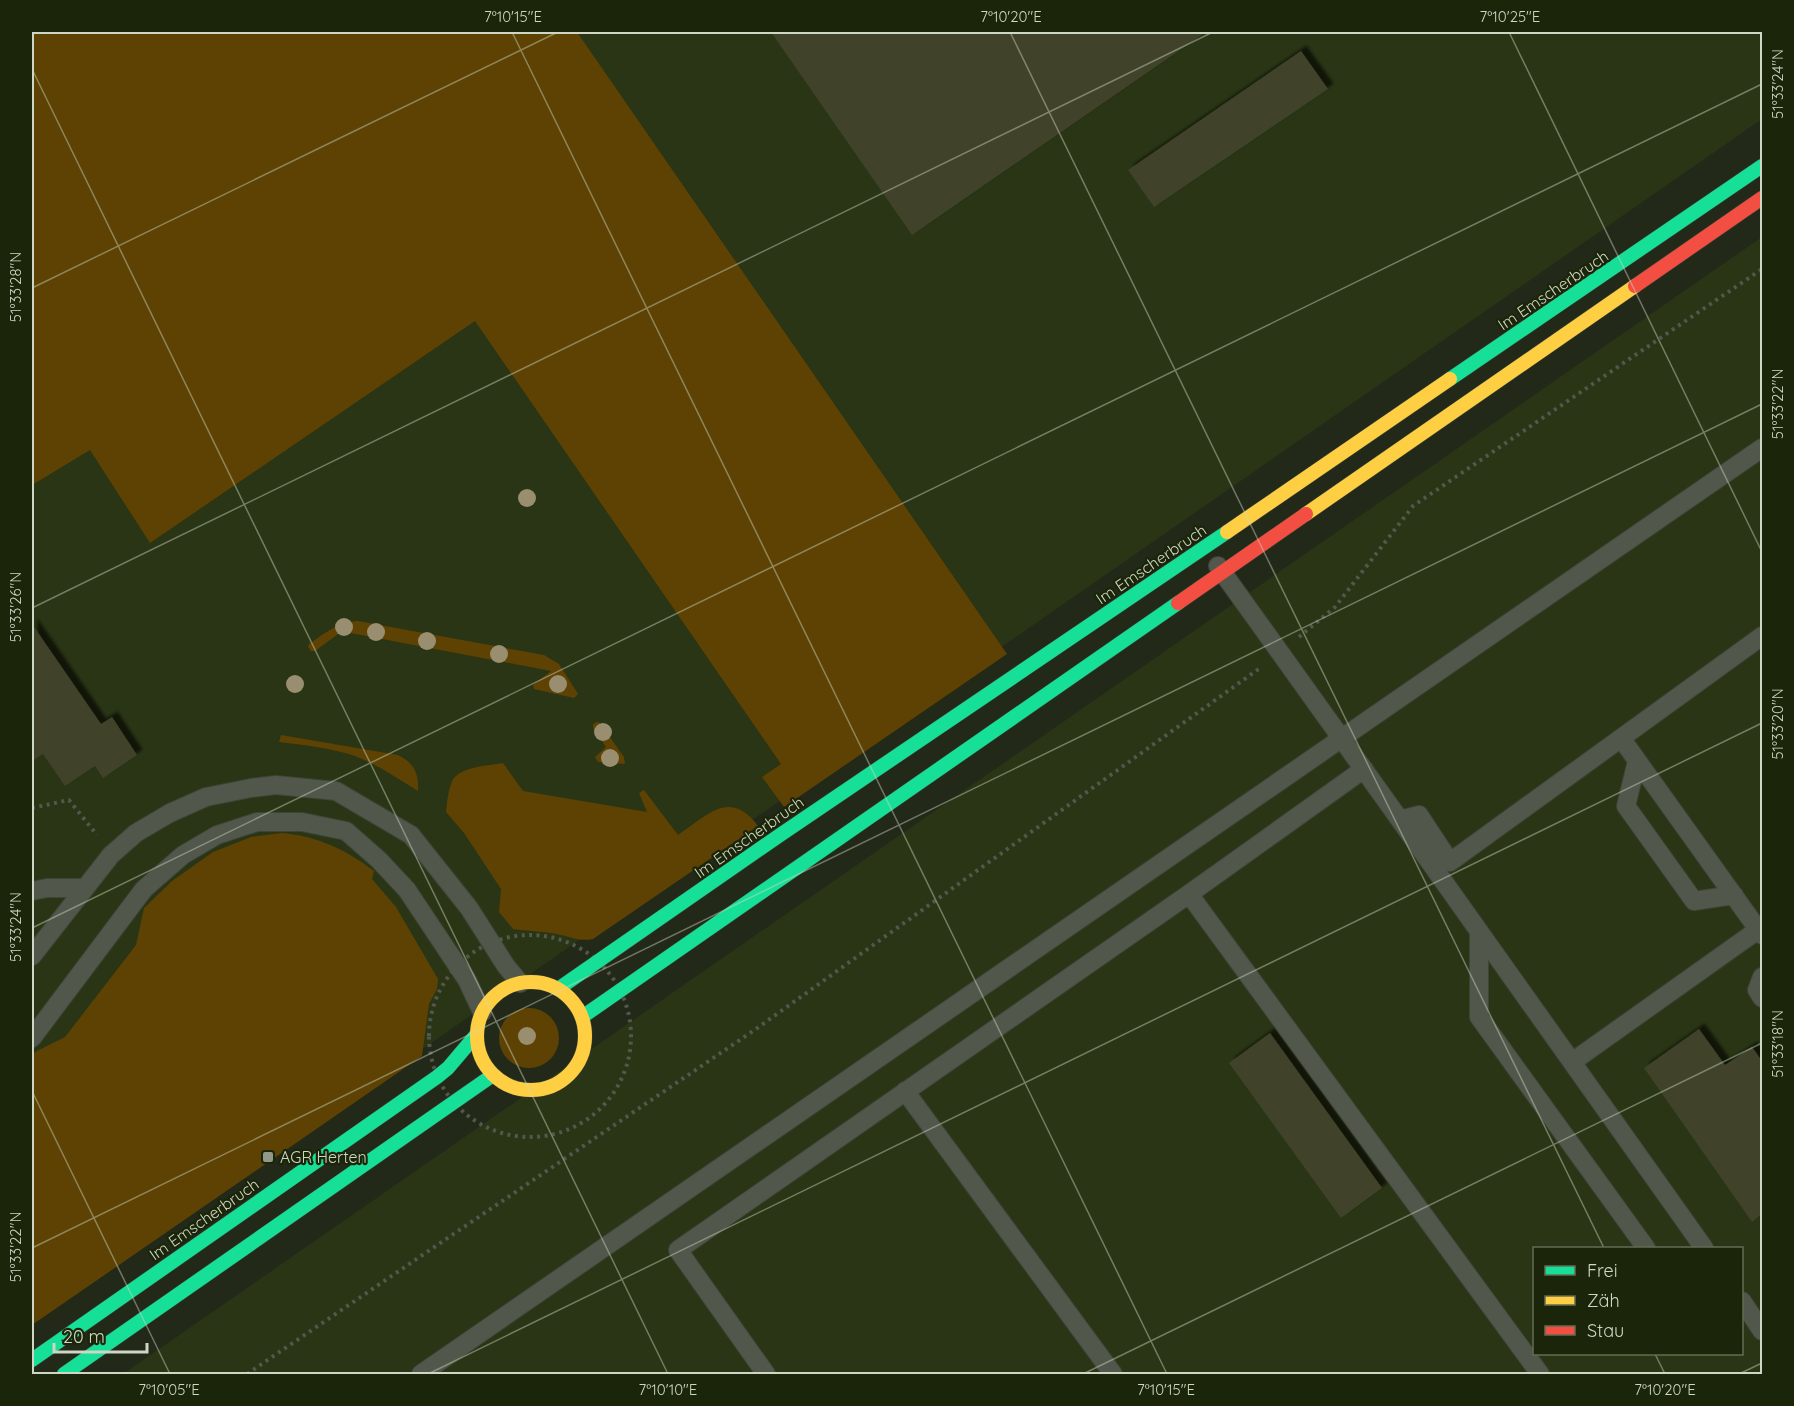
<svg xmlns="http://www.w3.org/2000/svg" width="1794" height="1406" font-family="Quicksand,sans-serif">
<style>
.built{fill:#293514;fill-rule:evenodd}
.green{fill:#5d4203}
.building{fill:#40422b;filter:url(#shadow)}
.lines{fill:none;stroke-linecap:round;stroke-linejoin:round}
.lane-casing{stroke:#3e4437;stroke-width:20}
.fast-casing{stroke:#3e4437;stroke-width:15}
.slow-casing{stroke:#3e4437;stroke-width:15}
.jam-casing{stroke:#3e4437;stroke-width:15}
.path{stroke:#53574c;stroke-width:4;stroke-dasharray:3 4.5;stroke-linecap:butt}
.lane{stroke:#52574b;stroke-width:18}
.fast{stroke:#16e098;stroke-width:14}
.slow{stroke:#ffcf43;stroke-width:14}
.jam{stroke:#f24e42;stroke-width:14}
.tree{fill:#998e70}
.ticks{fill:none;stroke:#ced6c4;stroke-width:1.5;stroke-opacity:0.45}
.poi-dot{fill:#929988;stroke:#1b2509;stroke-width:2}
.labels{text-anchor:middle;stroke-width:4.5;stroke-linejoin:round;paint-order:stroke}
.street-label{font-size:16px;fill:#ced6c4;stroke:#1b2509}
.poi-label{font-size:16px;fill:#ced6c4;stroke:#1b2509;text-anchor:start}
.neatline{fill:none;stroke:#ced6c4;stroke-width:2}
.ticks-label{font-size:15px;text-anchor:middle;fill:#ced6c4}
</style>
<defs>
<filter id="shadow"><feDropShadow dx="5.5" dy="-5.5" stdDeviation="1.5" flood-color="#0009"/></filter>
</defs>
<rect width="100%" height="100%" fill="#232919"/>
<!-- built -->
<path class="built" d="M 32,32 L 1762,32 L 1762,119 L 32,1320 Z
M 1762,237 L 1762,1374 L 123,1374 ZM 1534,1248 L 1742,1248 L 1742,1354 L 1534,1354 Z"/>
<!-- green -->
<path class="green" d="M 32,32 L 577,32 L 1007,654 L 784,807 L 762,777 L 781,764 L 475,321 L 150,543 L 90,450 L 32,485 Z
M 358,621 L 544,655 L 559,664 L 578,694 L 574,698 L 534,689 L 533,685 L 551,671 L 345,632 L 341,632 L 315,651 L 311,651 L 308,647 L 309,644 C 325,633 338,622 358,621 Z
M 597,722 L 600,723 L 624,757 L 625,764 L 598,762 L 595,757 L 606,747 L 593,728 L 593,724 Z
M 281,735 L 398,755 C 414,763 419,773 418,791 C 397,778 375,763 352,755 C 329,748 304,745 279,742 Z
M 503,763 L 523,791 L 647,812 L 639,793 L 644,790 L 678,835 C 707,816 729,788 758,826 L 593,939 C 579,942 569,936 556,934 C 542,931 527,931 513,929 L 499,912 L 501,889 L 464,833 L 446,812 C 447,803 448,792 451,784 C 456,766 488,766 503,763 Z
M 282,833 C 317,836 347,850 374,871 L 372,879 L 396,907 L 438,979 L 437,989 L 429,1004 L 422,1056 L 32,1325 L 32,1057 L 35,1052 L 65,1037 L 136,945 L 144,908 L 172,881 L 213,852 L 251,837 Z
M499 1038a30 30 0 1 1 60 0a30 30 0 1 1-60 0Z"/>
<!-- building -->
<path class="building" d="M 771,32 L 1206,32 L 912,235 Z
M 1301,51 L 1328,89 L 1154,207 L 1128,170 Z
M 32,624 L 101,724 L 112,717 L 137,755 L 103,778 L 95,766 L 65,786 L 43,754 L 32,761 Z
M 1699,1029 L 1725,1065 L 1752,1047 L 1762,1061 L 1762,1214 L 1752,1222 L 1644,1068 Z
M 1270,1033 L 1382,1188 L 1341,1218 L 1229,1063 Z"/>
<g class="lines">
<!-- lane casing -->
<g class="lane-casing">
<path id="lane" d="M 1218,566 L 1400,820 L 1704,1248
M 1621,738 L 1762,935
M 1637,761 L 1626,806 L 1694,901 L 1734,895
M 1400,820 L 1419,815 L 1450,862 L 1762,636
M 32,891 L 47,888 L 84,888
M 1189,894 L 1540,1374
M 1479,931 L 1479,1017 L 1646,1248
M 32,956 L 111,855 L 136,833 L 170,813 L 206,797 L 251,788 L 276,785 L 336,791 L 411,835 L 469,908 L 506,966 L 520,983
M 1762,977 L 1757,990 L 1762,998
M 32,1038 L 144,889 L 183,855 L 217,835 L 257,822 L 302,822 L 346,831 L 379,860 L 407,890 L 467,980 L 482,1012
M 1572,1062 L 1762,927
M 905,1091 L 1113,1374
M 1742,1301 L 1762,1331
M 421,1374 L 1762,448
M 766,1374 L 678,1250 L 1189,894 L 1364,769"/>
</g>
<!-- fast casing -->
<g class="fast-casing">
<path id="fast" d="M 1450,379 L 1762,166
M 558,989 L 780,835 L 1227,532
M 582,1017 L 1178,603
M 32,1360 L 437,1077 L 448,1068 L 476,1035
M 64,1374 L 493,1075"/>
</g>
<!-- slow casing -->
<g class="slow-casing">
<path id="slow" d="M 1306,514 L 1635,286
M 1227,532 L 1450,379
M477 1036a54 54 0 1 1 108 0a54 54 0 1 1-108 0Z"/>
</g>
<!-- jam casing -->
<g class="jam-casing">
<path id="jam" d="M 1635,286 L 1762,198
M 1178,603 L 1306,514"/>
</g>
<!-- path -->
<path class="path" d="M 1299,637 L 1335,607 L 1413,506 L 1762,269
M 32,808 L 69,800 L 97,835
M429 1036a101 101 0 1 1 202 0a101 101 0 1 1-202 0Z
M 247,1374 L 756,1029 L 1260,668"/>
<!-- lane -->
<use href="#lane" class="lane"/>
<!-- fast -->
<use href="#fast" class="fast"/>
<!-- slow -->
<use href="#slow" class="slow"/>
<!-- jam -->
<use href="#jam" class="jam"/>
</g>
<!-- trees -->
<g class="tree">
<circle cx="527" cy="498" r="9"/>
<circle cx="344" cy="627" r="9"/>
<circle cx="376" cy="632" r="9"/>
<circle cx="427" cy="641" r="9"/>
<circle cx="499" cy="654" r="9"/>
<circle cx="295" cy="684" r="9"/>
<circle cx="558" cy="684" r="9"/>
<circle cx="603" cy="732" r="9"/>
<circle cx="610" cy="758" r="9"/>
<circle cx="527" cy="1036" r="9"/>
</g>
<!-- ticks -->
<path class="ticks" d="M 512,32 L 1167,1374M 1010,32 L 1604,1248M 1509,32 L 1762,552M 32,69 L 668,1374M 32,288 L 558,32M 32,608 L 1213,32M 32,928 L 1762,84M 32,1091 L 170,1374M 32,1248 L 1762,404M 1655,1354 L 1665,1374M 428,1374 L 1762,723M 1083,1374 L 1762,1043M 1739,1374 L 1762,1363"/>
<!-- markers -->
<rect class="poi-dot" x="262" y="1151" width="12" height="12" rx="3"/>
<g class="labels">
<!-- street labels -->
<g class="street-label">
<text transform="translate(1553 290) rotate(-34)" y="6">Im Emscherbruch</text>
<text transform="translate(1151 564) rotate(-34)" y="6">Im Emscherbruch</text>
<text transform="translate(749 837) rotate(-35)" y="6">Im Emscherbruch</text>
<text transform="translate(204 1219) rotate(-35)" y="6">Im Emscherbruch</text>
</g>
<!-- poi labels -->
<g class="poi-label">
<text x="280" y="1163">AGR Herten</text>
</g>
</g>
<!-- border -->
<rect width="1794" height="1406" fill="none" stroke="#1b2509" stroke-width="66"/>
<!-- legend -->
<rect x="1533" y="1247" width="210" height="108" fill="#1b2509" stroke="#636c54" stroke-width="1.5"/>
<rect x="1545" y="1266" width="30" height="9" fill="#16e098" stroke="#636c54" stroke-width="1.5"/>
<text x="1587" y="1277" font-size="18" fill="#ced6c4">Frei</text>
<rect x="1545" y="1296" width="30" height="9" fill="#ffcf43" stroke="#636c54" stroke-width="1.5"/>
<text x="1587" y="1307" font-size="18" fill="#ced6c4">Zäh</text>
<rect x="1545" y="1326" width="30" height="9" fill="#f24e42" stroke="#636c54" stroke-width="1.5"/>
<text x="1587" y="1337" font-size="18" fill="#ced6c4">Stau</text>
<!-- scale -->
<path d="M54 1343v9h93v-9" fill="none" stroke="#ced6c4" stroke-width="3"/>
<text x="63" y="1343" font-size="18" fill="#ced6c4" stroke="#1b2509" stroke-width="4.5" paint-order="stroke">20 m</text>
<rect x="33" y="33" width="1728" height="1340" class="neatline"/>
<g class="ticks-label">
<text x="513" y="22">7°10'15"E</text>
<text x="1011" y="22">7°10'20"E</text>
<text x="1510" y="22">7°10'25"E</text>
<text transform="translate(1778 84) rotate(-90)" y="5">51°33'24"N</text>
<text transform="translate(16 287) rotate(-90)" y="5">51°33'28"N</text>
<text transform="translate(1778 404) rotate(-90)" y="5">51°33'22"N</text>
<text transform="translate(16 607) rotate(-90)" y="5">51°33'26"N</text>
<text transform="translate(1778 724) rotate(-90)" y="5">51°33'20"N</text>
<text transform="translate(16 927) rotate(-90)" y="5">51°33'24"N</text>
<text transform="translate(1778 1044) rotate(-90)" y="5">51°33'18"N</text>
<text transform="translate(16 1247) rotate(-90)" y="5">51°33'22"N</text>
<text x="169" y="1395">7°10'05"E</text>
<text x="668" y="1395">7°10'10"E</text>
<text x="1166" y="1395">7°10'15"E</text>
<text x="1665" y="1395">7°10'20"E</text>
</g>
</svg>
